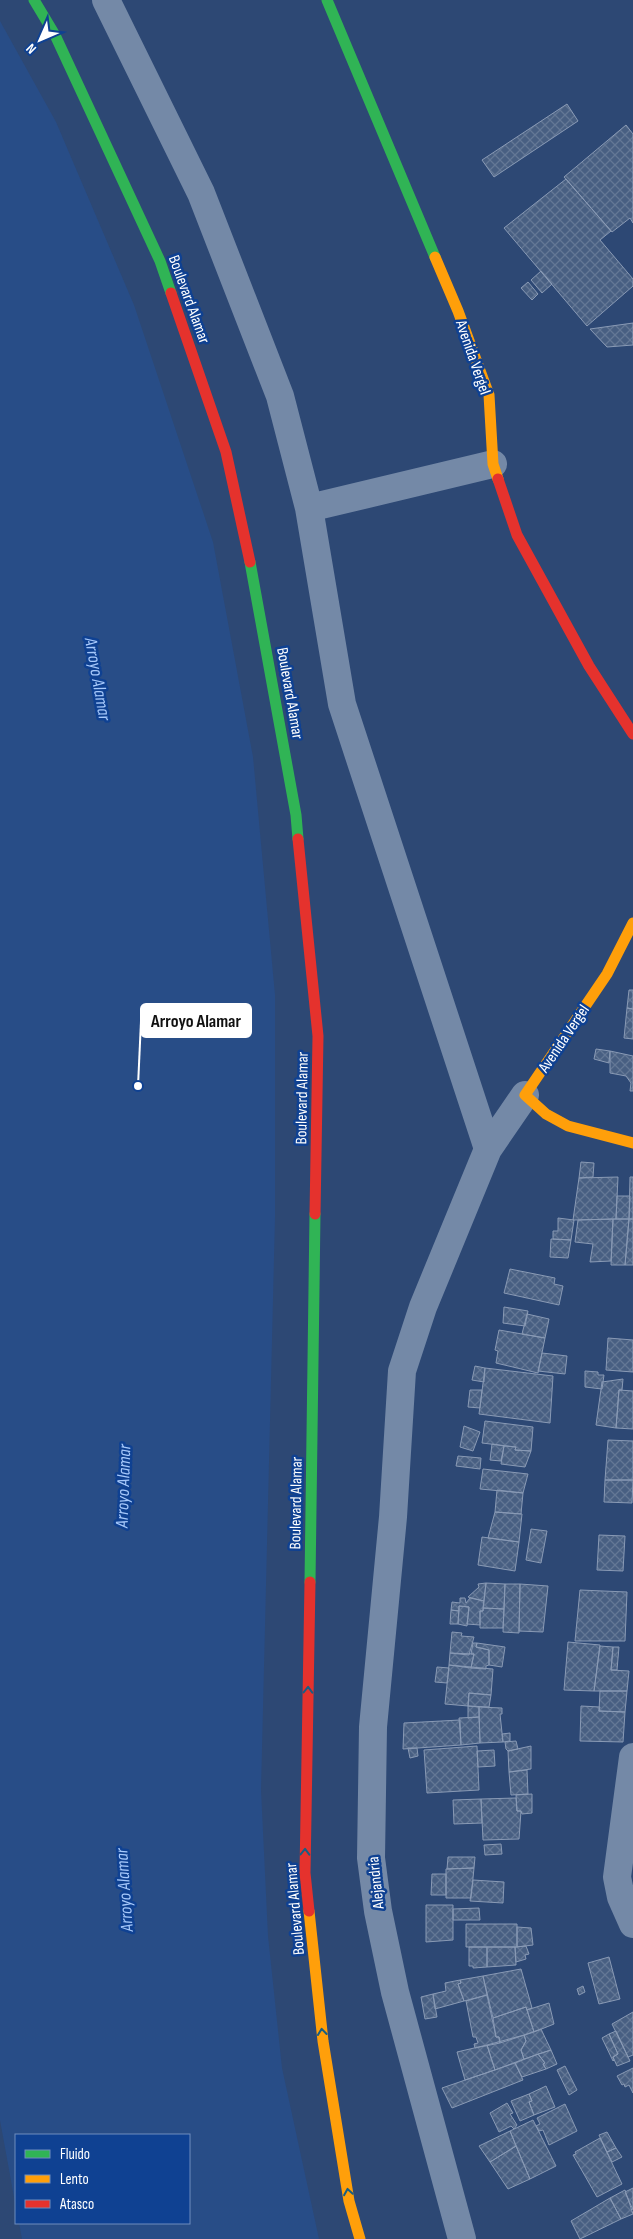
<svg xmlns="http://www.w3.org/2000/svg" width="633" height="2239" font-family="'Sofia Sans Condensed',sans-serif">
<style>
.water{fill:#284d87}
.building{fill:url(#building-cross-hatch);stroke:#899ab5}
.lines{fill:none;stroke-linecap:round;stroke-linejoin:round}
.street{stroke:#7489a7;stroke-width:28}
.fast{stroke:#30b455;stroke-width:11}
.slow{stroke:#ff9f0a;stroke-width:11}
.jam{stroke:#e5322d;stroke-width:11}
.oneway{stroke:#175e83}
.labels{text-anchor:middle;stroke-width:5;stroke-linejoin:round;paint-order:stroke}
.street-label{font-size:16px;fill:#fff;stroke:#0f4192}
.water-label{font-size:18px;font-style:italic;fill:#a6c8fb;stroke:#0f4192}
.leader{fill:none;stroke:#fff;stroke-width:2}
.callout-dot{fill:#fff;stroke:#0f4192;stroke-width:2}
.callout{fill:#fff;stroke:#fff;stroke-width:2}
.callout-label{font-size:18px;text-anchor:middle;font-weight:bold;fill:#111}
</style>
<defs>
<pattern id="building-cross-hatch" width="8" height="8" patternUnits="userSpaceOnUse" patternTransform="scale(1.25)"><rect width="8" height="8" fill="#485f82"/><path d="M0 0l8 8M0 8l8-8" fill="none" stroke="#637795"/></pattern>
</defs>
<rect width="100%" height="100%" fill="#2d4874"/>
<path class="water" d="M0,21L56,122L134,305L213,542L253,757L275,995V1217L261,1790L268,1936L282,2068L319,2239H22L19,2223H189V2135H16V2208L0,2120Z"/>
<path class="building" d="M567,104L578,121L494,177L482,160Z
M626,125L633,134V223L630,218L612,232L564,177Z
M566,179L611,231L600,240L633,279V286L587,326L504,228Z
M541,271L552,284L542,293L531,280Z
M528,282L538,294L532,300L521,288Z
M633,323V345L607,347L590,329Z
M629,990H633V1009L627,1008Z
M627,1008L633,1009V1039L624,1038Z
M596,1049L610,1051L609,1063L594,1059Z
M610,1051L633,1056V1091H630L631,1083L626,1076L610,1073Z
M581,1162L594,1163L593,1177L579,1178Z
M618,1177L616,1219L573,1220L579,1178Z
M630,1177H633V1219H629Z
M617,1196H630L629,1219H616Z
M558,1218L574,1220L571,1240L553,1239V1231H558Z
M613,1219H629L625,1265H611Z
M613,1219L611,1261L590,1262L593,1244L575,1242L578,1220Z
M629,1219H633V1265H625Z
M551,1239L571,1240L568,1258L550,1257Z
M510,1269L555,1278L554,1284L563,1286L559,1305L504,1293Z
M504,1307L528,1311L525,1326L503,1323Z
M527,1314L549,1319L545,1338L522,1334Z
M499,1330L545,1338L538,1373L496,1363L498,1351L495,1350Z
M608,1338L633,1340V1372L606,1370Z
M542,1353L567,1356L565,1374L538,1371Z
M475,1366L485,1368L484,1382L472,1380Z
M485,1368L553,1376L550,1423L479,1414Z
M585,1371L598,1372V1375H604L602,1389L585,1387Z
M623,1379L622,1390H619L616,1428L596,1425L602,1382Z
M470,1390H482L480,1408L468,1407Z
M619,1390L633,1391V1429L616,1428Z
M485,1421L533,1427L531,1451L515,1450L516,1447L482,1443Z
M464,1426L480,1432L473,1451L460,1447Z
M608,1440L633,1441V1480H605Z
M492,1444L504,1446L501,1461L490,1460Z
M504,1446L516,1447L515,1450L531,1451L525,1467L501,1464Z
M458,1456L481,1458L480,1469L456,1466Z
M483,1469L528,1474L523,1493L480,1489Z
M605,1480H633L632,1503L604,1502Z
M497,1490L523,1493L521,1514L495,1512Z
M495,1512L522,1514L519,1542L488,1538Z
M531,1529L547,1531L541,1563L526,1560Z
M599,1535L625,1536L623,1571L597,1570Z
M482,1537L519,1542L515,1571L478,1565Z
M486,1583L505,1584L504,1609L483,1608Z
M486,1583L484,1601L468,1597L479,1587L478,1584Z
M505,1584H520L519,1633L503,1632Z
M520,1584L548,1586L543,1632L519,1631Z
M580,1590L627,1592L625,1641H575Z
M460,1598H465L466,1603L470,1598L484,1601L483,1611H480V1625L467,1624L469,1607L459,1606V1611L451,1610L452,1602L460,1603Z
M459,1606L469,1607L467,1626L458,1624Z
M483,1608L504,1609L503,1628H480V1611H483Z
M451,1610L459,1611L458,1624H450Z
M452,1632L462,1633L461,1636L474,1637L469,1655L450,1653Z
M568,1642L600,1645L594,1691L564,1690Z
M473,1643H477L476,1647L489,1650V1665L486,1666V1669L471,1668L474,1654H471Z
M477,1643L505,1647L502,1667L489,1665V1650L476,1647Z
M600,1646L613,1647L611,1670L629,1671L627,1691H594Z
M613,1647H619L617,1670H611Z
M450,1653L474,1654L471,1668L449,1665Z
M449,1665L493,1669L491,1695L469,1693L468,1706L445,1704Z
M437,1667L449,1668L447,1683L435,1682Z
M600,1691H627L625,1712L599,1711Z
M469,1693L491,1695L489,1707L468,1706Z
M468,1706L479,1707V1717L468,1718Z
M581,1706L600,1707L599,1711L625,1712L623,1742L580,1741Z
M479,1707L502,1708V1714H500L503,1742L480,1743Z
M479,1717L480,1743L461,1745L459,1718Z
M460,1720L461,1745L403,1749L404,1723Z
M510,1733V1741L503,1742L502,1734Z
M516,1741L518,1749L508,1751L506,1749L505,1742Z
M477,1746L479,1790L427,1793L424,1750Z
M531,1746V1769L509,1772L508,1751Z
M408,1748H417L418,1756L410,1758Z
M494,1750L495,1766L478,1767L477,1751Z
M527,1770L528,1794L511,1795L509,1772Z
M532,1794V1813L522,1814L521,1811H517L516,1795Z
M516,1798L517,1811H521L519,1839L483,1840L481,1799Z
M481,1799L482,1823L454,1824L453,1800Z
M501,1844L502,1854L485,1855L484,1845Z
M448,1857H475L474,1868L447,1869Z
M474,1868L471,1898H446V1869Z
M432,1874H446V1895H431Z
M473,1880L504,1882L503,1903L470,1901Z
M426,1905H453V1940L426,1942Z
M479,1908L480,1920H453V1909Z
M466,1924H517V1947H466Z
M517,1927L531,1928L533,1945L517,1947Z
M526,1946L529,1954L525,1955L526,1959L516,1962L515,1947Z
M469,1947H487V1967L473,1968V1966H469Z
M487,1947H515L516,1965L487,1967Z
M609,1957L620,1999L599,2004L588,1963Z
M521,1969L532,2008L527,2010L526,2007L493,2018L483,1976Z
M483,1976L487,1995L464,2001L458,1984L461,1983L460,1980Z
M460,1980L461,1983L458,1984L464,2001L435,2009L433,1994L446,1991L445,1983Z
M583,1986L585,1992L579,1995L577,1989Z
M433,1994L437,2017L425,2019L421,1997Z
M487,1995L496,2037H499L500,2043L475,2048L474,2044L478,2043L476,2037H473L466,2001Z
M549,2003L554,2024L534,2032L527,2010Z
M526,2007L534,2032L500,2043L499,2037H496L493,2018Z
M633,2012V2055L628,2057L612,2024Z
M541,2029L551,2050L524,2059L521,2050L526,2041L524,2035Z
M616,2031L630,2061L617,2066L613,2057L618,2054L609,2034Z
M609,2034L618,2054L613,2057L614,2060L613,2061L602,2038Z
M524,2035L526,2041L521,2050L524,2059L495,2070L487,2045Z
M487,2045L495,2070L465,2080L457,2052Z
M551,2050L557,2064L546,2069L543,2064L545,2063L538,2054Z
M538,2054L545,2063L543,2064L546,2069L522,2077L515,2063Z
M515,2063L523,2080L452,2108L442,2088Z
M565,2066L577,2090L569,2095L557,2070Z
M633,2068V2093L629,2085L625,2087L624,2084L622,2085L617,2076Z
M546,2086L555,2107L534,2115L529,2102L532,2101L529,2094Z
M529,2094L532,2101L529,2102L534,2115L520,2121L511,2101Z
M507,2103L513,2113L510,2114L517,2125L514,2129L511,2126L499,2132L490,2113Z
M565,2104L577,2131L549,2145L543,2130L539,2131L536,2126L540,2124L537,2118Z
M533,2120L556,2166L530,2179L510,2131Z
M510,2131L516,2146L490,2162L479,2146Z
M607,2132L616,2148L607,2152L599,2135Z
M600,2138L622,2184L597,2197L573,2155L576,2154L575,2152Z
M516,2146L530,2179L508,2189L490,2162Z
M616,2148L622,2157L612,2162L607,2152Z
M633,2188V2210L625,2192Z
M625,2190L633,2214L621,2219L610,2198Z
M610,2198L621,2219L580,2239L571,2221Z"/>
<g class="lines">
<path class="street" d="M106,0L201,193L280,396L309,508L342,704L488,1149
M309,508L493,464
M633,1757L617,1877L621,1897L633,1924
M462,2239L395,1992L378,1911L371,1858L373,1727L393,1517L402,1371L423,1307L488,1149L525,1095"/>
<path class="fast" d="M34,0L55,35L160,261L171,293
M327,0L435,257
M250,562L296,815L298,839
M310,1582L315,1214"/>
<path class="slow" d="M435,257L458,311L489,395L493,464L498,479
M633,923L607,974L525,1095L546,1114L568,1126L633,1143
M309,1911L323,2041L349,2201L360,2239"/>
<path class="jam" d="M171,293L226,452L250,562
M498,479L517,535L589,666L633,734
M298,839L318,1036L315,1214
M309,1911L305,1873L310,1582"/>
</g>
<defs><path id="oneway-chevron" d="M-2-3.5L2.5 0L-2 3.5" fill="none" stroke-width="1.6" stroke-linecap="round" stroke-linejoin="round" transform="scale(1.25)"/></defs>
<g class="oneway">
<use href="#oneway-chevron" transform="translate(308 1690) rotate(-89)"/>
<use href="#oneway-chevron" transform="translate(305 1852) rotate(-89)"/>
<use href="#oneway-chevron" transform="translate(322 2032) rotate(-96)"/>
<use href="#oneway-chevron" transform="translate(348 2192) rotate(-99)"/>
</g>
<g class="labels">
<g class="street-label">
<text transform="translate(190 299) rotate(70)" y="6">Boulevard Alamar</text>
<text transform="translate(474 357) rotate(71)" y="6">Avenida Vergel</text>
<text transform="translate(291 693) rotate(80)" y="6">Boulevard Alamar</text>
<text transform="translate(563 1038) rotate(-56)" y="6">Avenida Vergel</text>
<text transform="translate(301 1098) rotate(-89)" y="6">Boulevard Alamar</text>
<text transform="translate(295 1503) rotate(-89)" y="6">Boulevard Alamar</text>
<text transform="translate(375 1883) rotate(-96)" y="6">Alejandría</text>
<text transform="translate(294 1909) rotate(-95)" y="6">Boulevard Alamar</text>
</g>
<g class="water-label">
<text transform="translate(98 679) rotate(80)" y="6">Arroyo Alamar</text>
<text transform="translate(123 1486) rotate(-88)" y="6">Arroyo Alamar</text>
<text transform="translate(124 1890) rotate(-94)" y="6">Arroyo Alamar</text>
</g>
</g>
<path class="leader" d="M138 1086L141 1021"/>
<circle class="callout-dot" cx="138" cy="1086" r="5"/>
<rect class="callout" x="141" y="1004" width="110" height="33" rx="5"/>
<g class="callout-label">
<text x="196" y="1027">Arroyo Alamar</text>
</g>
<rect x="15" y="2134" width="175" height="90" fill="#0f4192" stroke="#6f8dbe"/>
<rect x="25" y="2150" width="25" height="8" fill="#30b455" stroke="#6f8dbe"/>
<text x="60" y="2159" font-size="15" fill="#ffffff">Fluido</text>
<rect x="25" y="2175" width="25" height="8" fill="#ff9f0a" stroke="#6f8dbe"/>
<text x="60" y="2184" font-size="15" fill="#ffffff">Lento</text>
<rect x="25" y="2200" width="25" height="8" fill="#e5322d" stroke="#6f8dbe"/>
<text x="60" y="2209" font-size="15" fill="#ffffff">Atasco</text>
<g transform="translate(40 40) rotate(225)" stroke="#0f4192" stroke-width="4" paint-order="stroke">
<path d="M0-4L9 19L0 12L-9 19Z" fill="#ffffff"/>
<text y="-8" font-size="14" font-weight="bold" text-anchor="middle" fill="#ffffff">N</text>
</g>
</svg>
